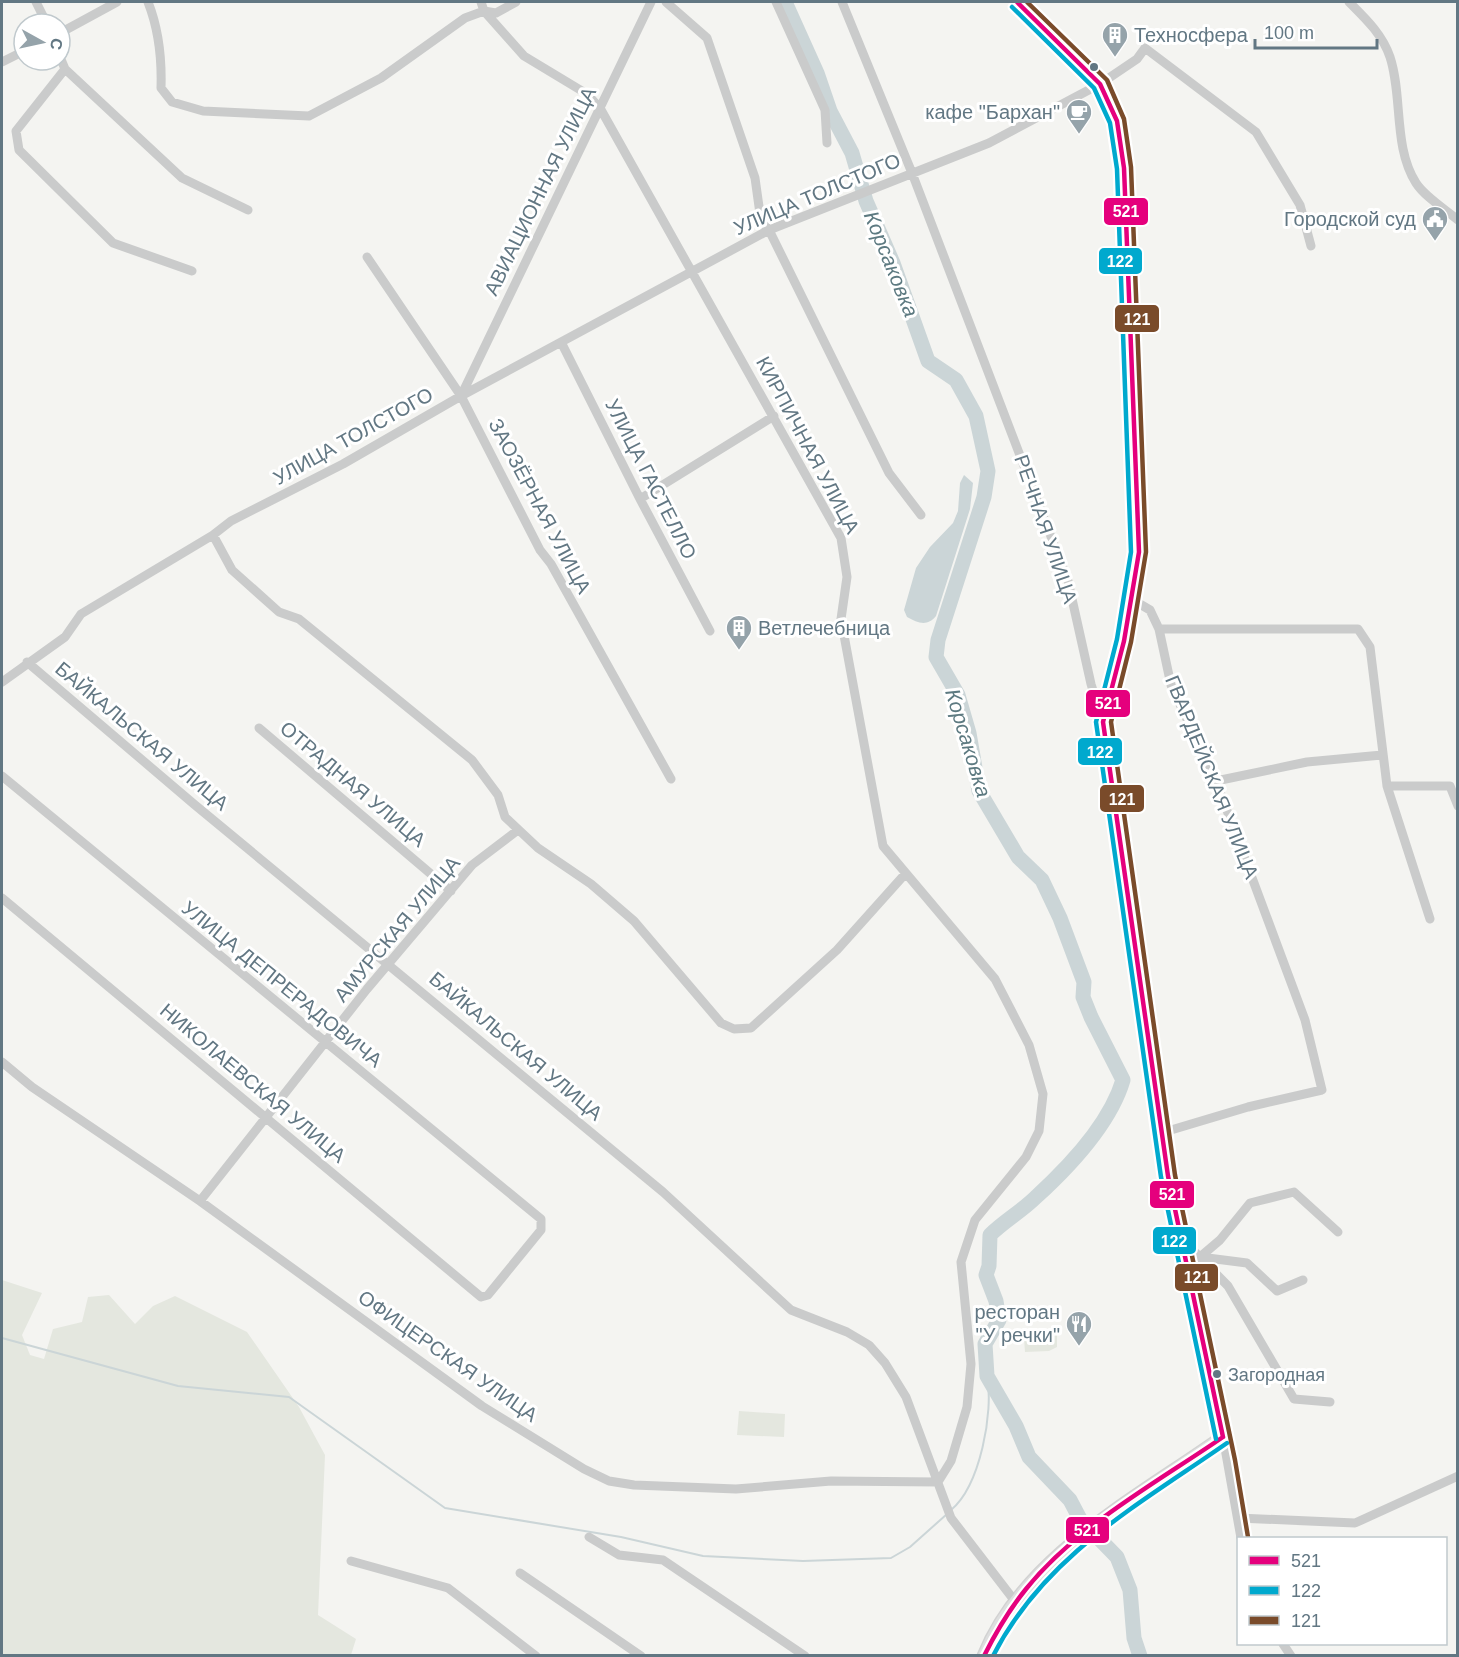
<svg xmlns="http://www.w3.org/2000/svg" width="1459" height="1657" font-family="Arial,sans-serif">
<style>
.green{fill:#e4e7df}
.water{fill:#cbd5d7}
.lines{fill:none;stroke-linecap:round;stroke-linejoin:round}
.stream{stroke:#cbd5d7;stroke-width:2}
.river{stroke:#cbd5d7;stroke-width:15}
.major-casing{stroke:#d2d2d2;stroke-width:15}
.minor{stroke:#cacbcb;stroke-width:9}
.major{stroke:#dedfdf;stroke-width:12}
.bus-1-casing{stroke:#fff;stroke-width:9}
.bus-2-casing{stroke:#fff;stroke-width:9}
.bus-3-casing{stroke:#fff;stroke-width:9}
.bus-1{stroke:#e5007d;stroke-width:4.5}
.bus-2{stroke:#00a9ce;stroke-width:4.5}
.bus-3{stroke:#7a4b2a;stroke-width:4.5}
.bus-dot{fill:#627783;stroke:#fff;stroke-width:2}
.labels{text-anchor:middle;stroke-width:6;stroke-linejoin:round;paint-order:stroke}
.bus-label{font-size:18px;fill:#627783;stroke:#fff;text-anchor:start}
.poi-label{font-size:20px;fill:#627783;stroke:#fff;text-anchor:end}
.street-label{font-size:20px;fill:#627783;stroke:#fff}
.water-label{font-size:21px;font-style:italic;fill:#5d7a81;stroke:#fff}
.line-badge{stroke:#fff;stroke-width:2}
.badge-label{font-size:16px;text-anchor:middle;font-weight:bold;fill:#fff}
</style>
<rect width="100%" height="100%" fill="#f4f4f1"/>
<path class="green" d="M2,1280L42,1293L22,1335L30,1355L44,1359L53,1329L82,1322L88,1297L109,1295L135,1324L153,1306L175,1296L247,1332L299,1407L325,1455L318,1615L356,1639L351,1655H2Z
M1057,1335V1347L1049,1351L1025,1352L1024,1338Z
M739,1411L785,1414L784,1437L737,1435Z"/>
<path class="water" d="M964,475L973,483L970,509L936,616C927,627 918,623 907,617L904,610L916,568L930,547L953,523L958,511L960,483Z"/>
<g class="lines">
<path class="stream" d="M2,1338L178,1386L289,1397L445,1508L621,1537L703,1556L803,1561L891,1558L910,1547L947,1514
M951,1510C980,1486 994,1412 987,1376"/>
<path class="river" d="M785,2L817,73L830,111L852,153L866,201L893,263L928,361L956,380L976,416L988,471L984,497L938,640L936,657L958,695L969,733L979,791L1018,857L1042,880L1060,918L1084,982L1083,997L1091,1017L1123,1080C1110,1124 1070,1166 1036,1197C1022,1211 1004,1221 990,1235L989,1266L986,1275L996,1301L999,1320L985,1344L987,1376L1016,1426L1029,1457L1070,1500L1080,1519L1117,1557L1130,1590L1134,1638L1140,1656"/>
<g class="major-casing">
<path id="major" d="M984,1656C1024,1556 1139,1497 1223,1437L1168,1176L1103,722L1124,641L1139,552L1124,168L1117,121L1100,84L1017,2"/>
</g>
<path class="minor" d="M36,2L47,24
M148,2C159,30 162,57 161,88L172,102L203,111L309,116L381,78L465,18L484,11L496,13L516,2
M481,2L484,11L524,56L587,94L600,108L841,538L847,577L841,619L883,846L995,979L1029,1045L1043,1094L1039,1131L1026,1157L975,1220L961,1262L971,1364L967,1407L951,1461L938,1482
M666,2L707,38L755,178L761,221L769,230L889,473L921,515
M776,2L825,110L827,143
M842,2L912,173L1068,581L1091,684L1103,722
M1349,2C1366,19 1382,34 1390,57C1403,97 1393,147 1416,183C1425,197 1445,209 1458,220
M60,33L117,2
M60,57L65,69L182,178L248,210
M2,62L24,51
M65,69L16,131L19,150L113,243L192,271
M367,257L461,396L540,550L551,564L671,779
M561,342L640,499L710,631
M461,396L651,2
M640,499L774,416
M1133,600L1150,610L1159,629L1171,685L1216,781L1305,1020L1322,1090L1248,1107L1161,1133
M1159,629H1358L1370,647L1387,786H1450L1458,806
M27,662L195,805L663,1192L791,1310L847,1332L869,1345L885,1363L906,1397L951,1518L1014,1600
M2,682L65,637L81,614L213,535
M259,728L451,891
M2,776L541,1219V1230L488,1295L481,1297L2,898
M1216,781L1307,762L1382,755
M1387,786L1430,919
M906,873L837,950L751,1028L734,1029L721,1023L634,921L591,884L538,848L505,817L498,795L472,760L299,619L279,612L232,570L213,535L231,521L343,464L461,396L769,230L989,143L1100,84L1137,59L1145,48L1256,132L1300,205L1311,246
M2,1062L32,1087L200,1201L482,1406L584,1469L609,1481L634,1485L736,1489L831,1481L938,1482
M200,1201L367,989L472,865L518,830
M1181,1238L1228,1286L1294,1399L1330,1402
M1200,1257L1220,1240L1250,1203L1294,1192L1338,1232
M1200,1257L1247,1263L1277,1291L1303,1280
M1223,1437L1241,1538
M1238,1518L1355,1523L1458,1476
M589,1537L619,1555L663,1560L805,1656
M351,1561L448,1588L536,1656
M520,1573L641,1656
M1283,1644L1291,1656"/>
<use href="#major" class="major"/>
<g class="bus-1-casing">
<path id="bus-1" d="M1017,2L1100,84L1117,121L1124,168L1139,552L1124,641L1103,722L1168,1176L1223,1437
M984,1656C996,1632 1009,1610 1026,1589C1078,1525 1156,1483 1223,1437"/>
</g>
<g class="bus-2-casing">
<path id="bus-2" d="M1012,7L1094,88L1110,123L1117,169L1131,552L1117,639L1096,722L1161,1177L1216,1439
M993,1656C1044,1556 1138,1505 1227,1443"/>
</g>
<g class="bus-3-casing">
<path id="bus-3" d="M1027,2L1107,80L1124,119L1131,167L1146,552L1131,642L1111,722L1175,1175L1235,1460L1248,1537"/>
</g>
<use href="#bus-1" class="bus-1"/>
<use href="#bus-2" class="bus-2"/>
<use href="#bus-3" class="bus-3"/>
</g>
<defs>
<g id="building-pin" transform="scale(1.35)"><path d="M0 17L-7.5 6A9.5 9.5 0 1 1 7.5 6Z" fill="#95a3aa" stroke="#fff"/><path d="M-4-6H4V6H1V3H-1V6H-4ZM-2.5-4.3h1.7v1.8h-1.7ZM.8-4.3h1.7v1.8H.8ZM-2.5-1h1.7V.8h-1.7ZM.8-1h1.7V.8H.8Z" fill="#fff"/></g>
<g id="cafe-pin" transform="scale(1.35)"><path d="M0 17L-7.5 6A9.5 9.5 0 1 1 7.5 6Z" fill="#95a3aa" stroke="#fff"/><path d="M-5.5-4.5H6V0H3Q3 3.5 0 3.5H-2.5Q-5.5 3.5-5.5 0ZM3-3.2v2h1.7v-2ZM-6 4.5H4V6H-6Z" fill="#fff"/></g>
<g id="civic-pin" transform="scale(1.35)"><path d="M0 17L-7.5 6A9.5 9.5 0 1 1 7.5 6Z" fill="#95a3aa" stroke="#fff"/><path d="M-.6-6.5H3V-4.5H.6V-3L4-1V1h2V6H-6V1h2V-1L-.6-3ZM-1.2 2.5V6h2.4V2.5Z" fill="#fff"/></g>
<g id="restaurant-pin" transform="scale(1.35)"><path d="M0 17L-7.5 6A9.5 9.5 0 1 1 7.5 6Z" fill="#95a3aa" stroke="#fff"/><path d="M-5-6h1v4h1v-4h1v4h1v-4h1v5L-1.5 .5V6h-2V.5L-5-1ZM5-6V6H3V1.5H1.5Q1.5-4 5-6Z" fill="#fff"/></g>
</defs>
<g fill-rule="evenodd">
<use href="#building-pin" x="1115" y="35"/>
<use href="#cafe-pin" x="1079" y="112"/>
<use href="#civic-pin" x="1435" y="219"/>
<use href="#building-pin" x="739" y="628"/>
<use href="#restaurant-pin" x="1079" y="1324"/>
</g>
<g class="bus-dot">
<circle cx="1094" cy="67" r="5"/>
<circle cx="1217" cy="1374" r="5"/>
</g>
<g class="labels">
<g class="bus-label">
<text x="1228" y="1381">Загородная</text>
</g>
<g class="poi-label">
<text x="1134" y="42" text-anchor="start">Техносфера</text>
<text x="1060" y="119">кафе "Бархан"</text>
<text x="1416" y="226">Городской суд</text>
<text x="758" y="635" text-anchor="start">Ветлечебница</text>
<text x="1060" y="1319">ресторан<tspan x="1060" dy="23">"У речки"</tspan></text>
</g>
<g class="street-label">
<text transform="translate(540 191) rotate(-64)" y="7">АВИАЦИОННАЯ УЛИЦА</text>
<text transform="translate(817 194) rotate(-23)" y="7">УЛИЦА ТОЛСТОГО</text>
<text transform="translate(353 436) rotate(-29)" y="7">УЛИЦА ТОЛСТОГО</text>
<text transform="translate(808 445) rotate(62)" y="7">КИРПИЧНАЯ УЛИЦА</text>
<text transform="translate(651 479) rotate(63)" y="7">УЛИЦА ГАСТЕЛЛО</text>
<text transform="translate(540 506) rotate(62)" y="7">ЗАОЗЁРНАЯ УЛИЦА</text>
<text transform="translate(1046 529) rotate(71)" y="7">РЕЧНАЯ УЛИЦА</text>
<text transform="translate(142 736) rotate(40)" y="7">БАЙКАЛЬСКАЯ УЛИЦА</text>
<text transform="translate(1212 777) rotate(68)" y="7">ГВАРДЕЙСКАЯ УЛИЦА</text>
<text transform="translate(353 784) rotate(40)" y="7">ОТРАДНАЯ УЛИЦА</text>
<text transform="translate(397 929) rotate(-50)" y="7">АМУРСКАЯ УЛИЦА</text>
<text transform="translate(282 984) rotate(39)" y="7">УЛИЦА ДЕПРЕРАДОВИЧА</text>
<text transform="translate(516 1046) rotate(40)" y="7">БАЙКАЛЬСКАЯ УЛИЦА</text>
<text transform="translate(253 1083) rotate(40)" y="7">НИКОЛАЕВСКАЯ УЛИЦА</text>
<text transform="translate(448 1356) rotate(35)" y="7">ОФИЦЕРСКАЯ УЛИЦА</text>
</g>
<g class="water-label">
<text transform="translate(891 264) rotate(68)" y="7">Корсаковка</text>
<text transform="translate(968 743) rotate(73)" y="7">Корсаковка</text>
</g>
</g>
<g class="line-badge">
<rect x="1103" y="197" width="46" height="29" rx="6" fill="#e5007d"/>
<rect x="1098" y="247" width="45" height="28" rx="6" fill="#00a9ce"/>
<rect x="1114" y="304" width="46" height="29" rx="6" fill="#7a4b2a"/>
<rect x="1085" y="689" width="46" height="29" rx="6" fill="#e5007d"/>
<rect x="1077" y="737" width="46" height="29" rx="6" fill="#00a9ce"/>
<rect x="1099" y="784" width="46" height="29" rx="6" fill="#7a4b2a"/>
<rect x="1149" y="1180" width="46" height="29" rx="6" fill="#e5007d"/>
<rect x="1152" y="1226" width="45" height="29" rx="6" fill="#00a9ce"/>
<rect x="1174" y="1263" width="45" height="29" rx="6" fill="#7a4b2a"/>
<rect x="1065" y="1516" width="45" height="28" rx="6" fill="#e5007d"/>
</g>
<g class="badge-label">
<text x="1126" y="217">521</text>
<text x="1120" y="267">122</text>
<text x="1137" y="325">121</text>
<text x="1108" y="709">521</text>
<text x="1100" y="758">122</text>
<text x="1122" y="805">121</text>
<text x="1172" y="1200">521</text>
<text x="1174" y="1247">122</text>
<text x="1197" y="1283">121</text>
<text x="1087" y="1536">521</text>
</g>
<rect width="1459" height="1657" fill="none" stroke="#627783" stroke-width="6"/>
<rect x="1237" y="1537" width="210" height="108" fill="#ffffff" stroke="#c0c9cd" stroke-width="1.5"/>
<rect x="1249" y="1556" width="30" height="9" fill="#e5007d" stroke="#c0c9cd" stroke-width="1.5"/>
<text x="1291" y="1567" font-size="18" fill="#627783">521</text>
<rect x="1249" y="1586" width="30" height="9" fill="#00a9ce" stroke="#c0c9cd" stroke-width="1.5"/>
<text x="1291" y="1597" font-size="18" fill="#627783">122</text>
<rect x="1249" y="1616" width="30" height="9" fill="#7a4b2a" stroke="#c0c9cd" stroke-width="1.5"/>
<text x="1291" y="1627" font-size="18" fill="#627783">121</text>
<g transform="translate(42 42) rotate(98)"><circle r="28" fill="#ffffff" stroke="#c0c9cd" stroke-width="1.5"/>
<path d="M0-4.5L10 22L0 15L-10 22Z" fill="#95a3aa"/>
<text y="-9" font-size="16" font-weight="bold" text-anchor="middle" fill="#627783">С</text>
</g>
<path d="M1255 39v9h122v-9" fill="none" stroke="#627783" stroke-width="3"/>
<text x="1264" y="39" font-size="18" fill="#627783" stroke="#ffffff" stroke-width="4.5" paint-order="stroke">100 m</text>
</svg>
